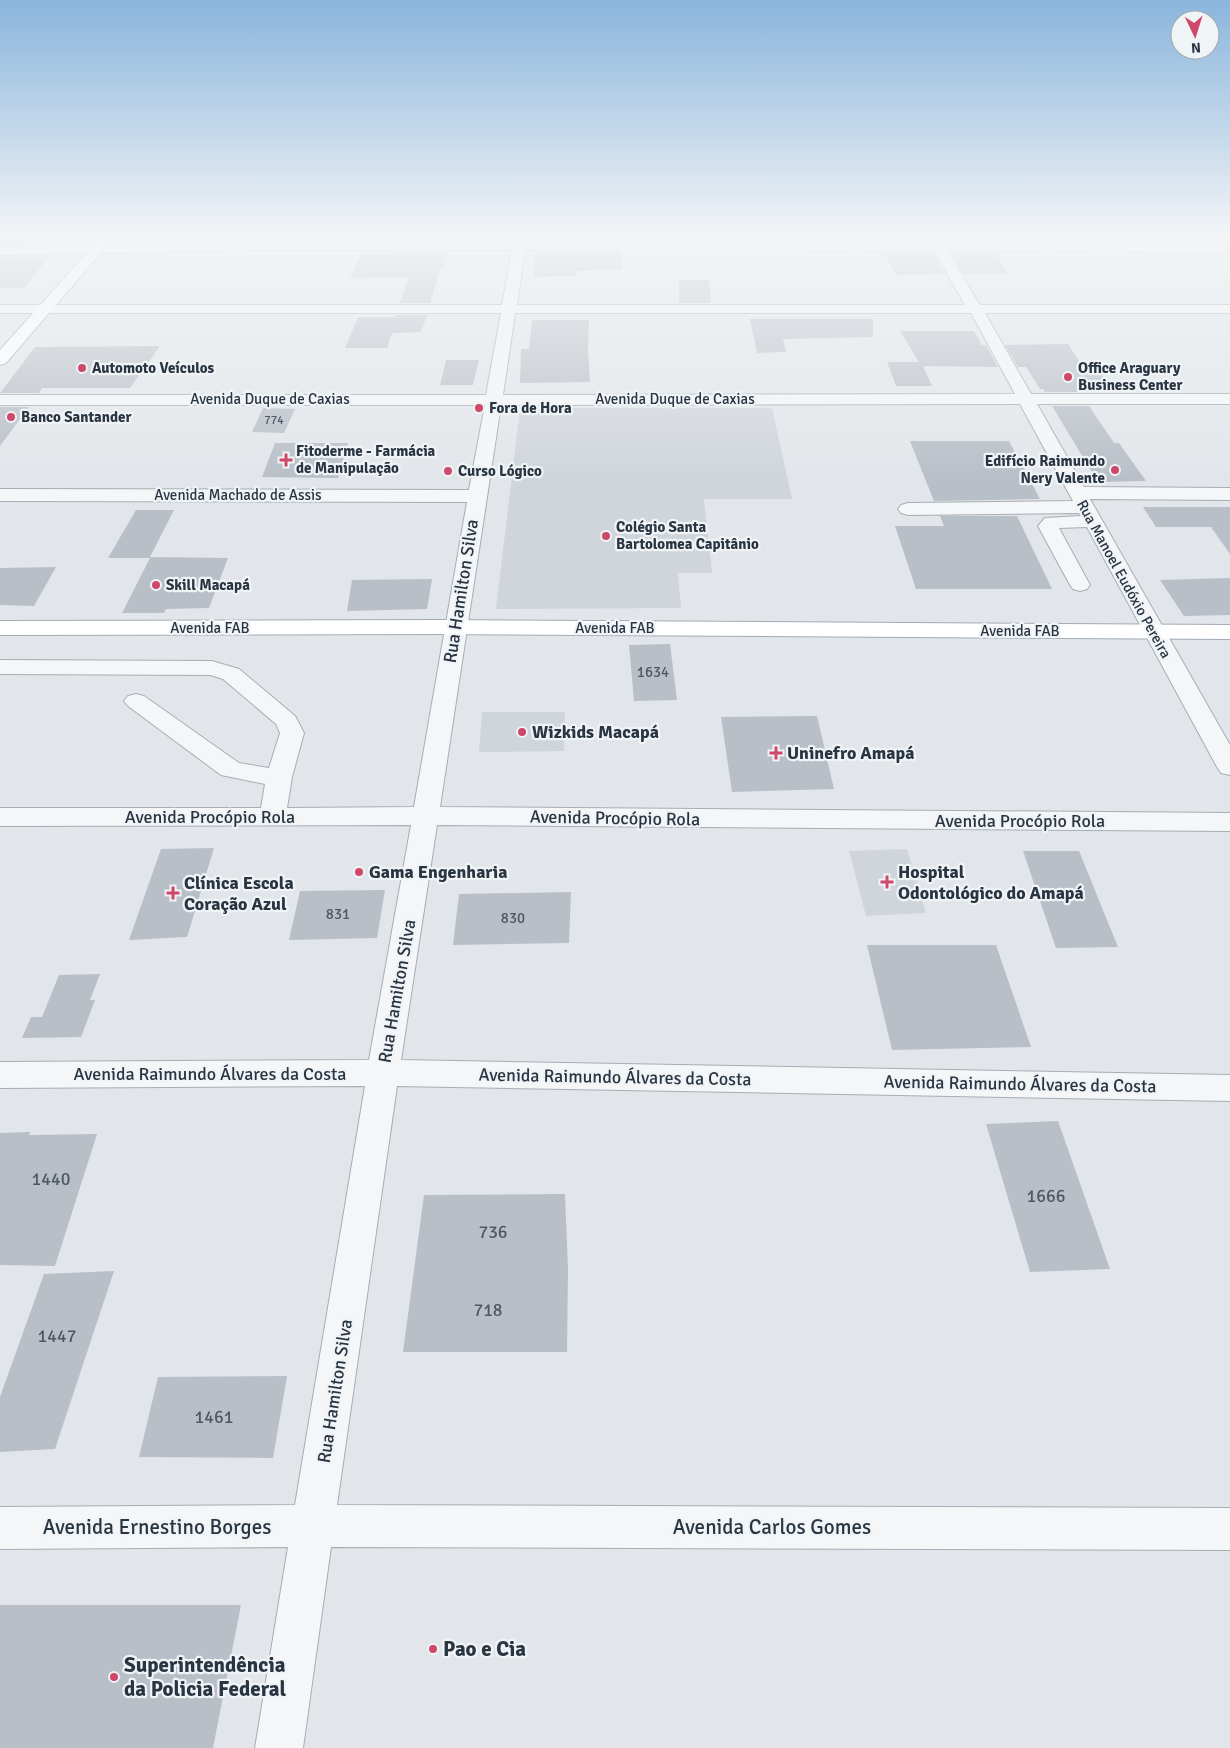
<svg xmlns="http://www.w3.org/2000/svg" width="1230" height="1748" font-family="Signika,sans-serif">
<style>
.built{fill:#d0d5dc}
.building{fill:#b9bfc7}
.lines{fill:none;stroke-linecap:round;stroke-linejoin:round}
.minor-casing{stroke:#a7adb4;stroke-width:2}
.major-casing{stroke:#a1abb6;stroke-width:2}
.minor{fill:#f4f6f8;fill-rule:evenodd}
.major{fill:#fff;fill-rule:evenodd}
.poi-dot{fill:#cd4869;stroke:#f1f4f7;stroke-width:2}
.labels{text-anchor:middle;stroke-width:4.5;stroke-linejoin:round;paint-order:stroke}
.far-number-label{font-size:12px;fill:#4e5863}
.far-poi-label{font-size:15px;font-weight:bold;fill:#2a3542;stroke:#f1f4f7;text-anchor:start}
.far-street-label{font-size:15px;fill:#2a3542;stroke:#f1f4f7}
.number-label{font-size:15px;fill:#4e5863}
.street-label{font-size:18px;fill:#2a3542;stroke:#f1f4f7}
.poi-label{font-size:18px;font-weight:bold;fill:#2a3542;stroke:#f1f4f7;text-anchor:start}
.near-number-label{font-size:18px;fill:#4e5863}
.near-street-label{font-size:21px;fill:#2a3542;stroke:#f1f4f7}
.near-poi-label{font-size:21px;font-weight:bold;fill:#2a3542;stroke:#f1f4f7;text-anchor:start}
</style>
<rect width="100%" height="100%" fill="#e2e6ea"/>
<path class="built" d="M520,408H772L792,499H704L712,573H678L681,608L496,609Z
M482,712H565L564,751L479,752Z
M907,849L926,913L866,916L849,851Z"/>
<path class="building" d="M0,234H67L59,244L0,245Z
M398,234H449L448,241H396Z
M538,234H621V241H538Z
M953,234H983L987,241H958Z
M394,252H446L443,269H440L430,303H400L409,277L350,278L361,255L393,254Z
M537,252H621V270L575,271L576,276L534,277V254Z
M933,253L945,274L896,275L884,254Z
M950,253H995L1008,274H963Z
M50,256L24,288H0V257Z
M679,280H709L711,303H679Z
M396,315H427L421,332L392,333L387,348H345L358,317H396Z
M750,319H873V337L783,339L786,352L757,353Z
M532,320H589L588,348L590,382L520,383L521,349H529Z
M900,331H974L982,345H986L998,367L923,366L932,386H896L887,362H919Z
M1068,344L1081,364H1094L1112,389H1077L1079,392H1045L1043,389H1040L1026,367H1018L1005,345Z
M160,346L130,388H42L39,393H0L35,347Z
M446,360H479L473,385H440Z
M1052,406H1089L1114,443H1119L1146,481L1098,482Z
M0,407H29L0,446Z
M263,408L295,409L284,433L252,432Z
M910,441H1009L1040,499L934,501Z
M275,443H348L338,478L262,477Z
M1143,507H1230V554L1211,527H1156Z
M136,510H174L150,557L228,558L209,608L166,609L164,613H122L150,558H108Z
M940,516H1017L1052,589H916L895,526H944Z
M56,567L34,606L0,605V568Z
M1230,578V615L1184,616L1160,580Z
M432,579L427,609L347,611L352,580Z
M670,644L677,700L634,701L629,645Z
M817,716L834,789L732,792L721,717Z
M214,848L187,937L129,940L161,849Z
M1023,851H1079L1118,947L1056,948Z
M385,890L377,938L289,940L300,891Z
M571,892L569,943L453,945L459,894Z
M867,945H996L1031,1047L892,1050Z
M100,974L90,1000H95L81,1037L22,1038L31,1017H42L59,975Z
M1058,1121L1110,1269L1030,1272L986,1124Z
M30,1132L29,1135L97,1134L55,1266L0,1265V1133Z
M565,1194L568,1269L567,1352H403L424,1195Z
M114,1271L55,1449L0,1452V1397L44,1274Z
M287,1376L273,1458L139,1457L158,1377Z
M0,1605H241L213,1748H0Z"/>
<g class="lines">
<g class="minor-casing">
<path id="minor" d="M515,234H527L526,243H929L926,234H936L942,243L1230,244V252L947,251L980,305H1230V313H985L1031,394H1230V404H1037L1084,487L1230,488V500L1090,499L1230,745V775L1221,773L1217,767L1087,527L1059,528L1090,585L1087,589L1080,591L1073,589L1070,585L1038,526L1045,518L1081,516L1079,513L908,515L901,513L898,509L901,505L908,503L1073,501L1020,404L501,405L440,807L1230,813V831L437,825L401,1060L1230,1075V1101L397,1086L337,1505L1230,1508V1550L331,1547L303,1748H255L288,1547L0,1549V1507L295,1505L365,1086L0,1088V1062L369,1060L411,825L0,826V808H261L265,784L221,775L128,706L124,701L128,696L136,694L144,696L239,763L269,768L280,733L276,724L223,679L210,675L0,674V660L212,661L239,669L295,716L304,733L292,777L287,808L414,807L467,502L0,501V489L469,490L485,405H0V395H486L501,313H0V305H502L512,250H261L0,255V247L261,242L513,243ZM525,250L934,251L965,305H517ZM515,313H971L1015,394L503,395Z"/>
</g>
<g class="major-casing">
<path id="major" d="M104,234H117L6,363L0,365V350Z
M441,620L1230,625V639L441,634L0,635V621Z"/>
</g>
<use href="#minor" class="minor"/>
<use href="#major" class="major"/>
</g>
<linearGradient id="sky" x2="0" y2="1"><stop stop-color="#8ab5dc"/><stop offset="0.49" stop-color="#f2f4f6"/><stop offset="1" stop-color="#f2f4f6" stop-opacity="0"/></linearGradient>
<rect width="1230" height="479" fill="url(#sky)"/>
<g class="poi-dot">
<circle cx="82" cy="368" r="5"/>
<circle cx="1068" cy="377" r="5"/>
<circle cx="479" cy="408" r="5"/>
<circle cx="11" cy="417" r="5"/>
<path d="M283.5 452.5h5v5h5v5h-5v5h-5v-5h-5v-5h5z"/>
<circle cx="1115" cy="470" r="5"/>
<circle cx="448" cy="471" r="5"/>
<circle cx="606" cy="536" r="5"/>
<circle cx="156" cy="585" r="5"/>
<circle cx="522" cy="732" r="5"/>
<path d="M773.5 745.5h5v5h5v5h-5v5h-5v-5h-5v-5h5z"/>
<circle cx="359" cy="872" r="5"/>
<path d="M884.5 874.5h5v5h5v5h-5v5h-5v-5h-5v-5h5z"/>
<path d="M170.5 885.5h5v5h5v5h-5v5h-5v-5h-5v-5h5z"/>
<circle cx="433" cy="1649" r="5"/>
<circle cx="114" cy="1677" r="5"/>
</g>
<g class="labels">
<g class="far-number-label">
<text x="274" y="424">774</text>
</g>
<g class="far-poi-label">
<text x="92" y="373">Automoto Veículos</text>
<text x="1078" y="373">Office Araguary<tspan x="1078" dy="17">Business Center</tspan></text>
<text x="489" y="413">Fora de Hora</text>
<text x="21" y="422">Banco Santander</text>
<text x="296" y="456">Fitoderme - Farmácia<tspan x="296" dy="17">de Manipulação</tspan></text>
<text x="1105" y="466" text-anchor="end">Edifício Raimundo<tspan x="1105" dy="17">Nery Valente</tspan></text>
<text x="458" y="476">Curso Lógico</text>
<text x="616" y="532">Colégio Santa<tspan x="616" dy="17">Bartolomea Capitânio</tspan></text>
<text x="166" y="590">Skill Macapá</text>
</g>
<g class="far-street-label">
<text x="270" y="404">Avenida Duque de Caxias</text>
<text x="675" y="404">Avenida Duque de Caxias</text>
<text x="238" y="500">Avenida Machado de Assis</text>
<text transform="translate(1124 579) rotate(61)" y="5">Rua Manoel Eudóxio Pereira</text>
<text x="210" y="633">Avenida FAB</text>
<text x="615" y="633">Avenida FAB</text>
<text x="1020" y="636">Avenida FAB</text>
</g>
<g class="number-label">
<text x="653" y="677">1634</text>
<text x="338" y="919">831</text>
<text x="513" y="923">830</text>
</g>
<g class="street-label">
<text transform="translate(461 591) rotate(-81)" y="6">Rua Hamilton Silva</text>
<text x="210" y="823">Avenida Procópio Rola</text>
<text transform="translate(615 818) rotate(1)" y="6">Avenida Procópio Rola</text>
<text x="1020" y="827">Avenida Procópio Rola</text>
<text transform="translate(397 991) rotate(-80)" y="6">Rua Hamilton Silva</text>
<text x="210" y="1080">Avenida Raimundo Álvares da Costa</text>
<text transform="translate(615 1077) rotate(1)" y="6">Avenida Raimundo Álvares da Costa</text>
<text transform="translate(1020 1084) rotate(1)" y="6">Avenida Raimundo Álvares da Costa</text>
<text transform="translate(335 1391) rotate(-81)" y="6">Rua Hamilton Silva</text>
</g>
<g class="poi-label">
<text x="532" y="738">Wizkids Macapá</text>
<text x="787" y="759">Uninefro Amapá</text>
<text x="369" y="878">Gama Engenharia</text>
<text x="898" y="878">Hospital<tspan x="898" dy="21">Odontológico do Amapá</tspan></text>
<text x="184" y="889">Clínica Escola<tspan x="184" dy="21">Coração Azul</tspan></text>
</g>
<g class="near-number-label">
<text x="51" y="1185">1440</text>
<text x="1046" y="1202">1666</text>
<text x="493" y="1238">736</text>
<text x="488" y="1316">718</text>
<text x="57" y="1342">1447</text>
<text x="214" y="1423">1461</text>
</g>
<g class="near-street-label">
<text x="157" y="1534">Avenida Ernestino Borges</text>
<text x="772" y="1534">Avenida Carlos Gomes</text>
</g>
<g class="near-poi-label">
<text x="443" y="1656">Pao e Cia</text>
<text x="124" y="1672">Superintendência<tspan x="124" dy="24">da Policia Federal</tspan></text>
</g>
</g>
<g transform="translate(1195 35) rotate(176)"><circle r="24" fill="#f1f4f7" stroke="#a1a8af"/>
<path d="M0-4L9 19L0 12L-9 19Z" fill="#cd4869"/>
<text y="-8" font-size="14" font-weight="bold" text-anchor="middle" fill="#2a3542">N</text>
</g>
</svg>
